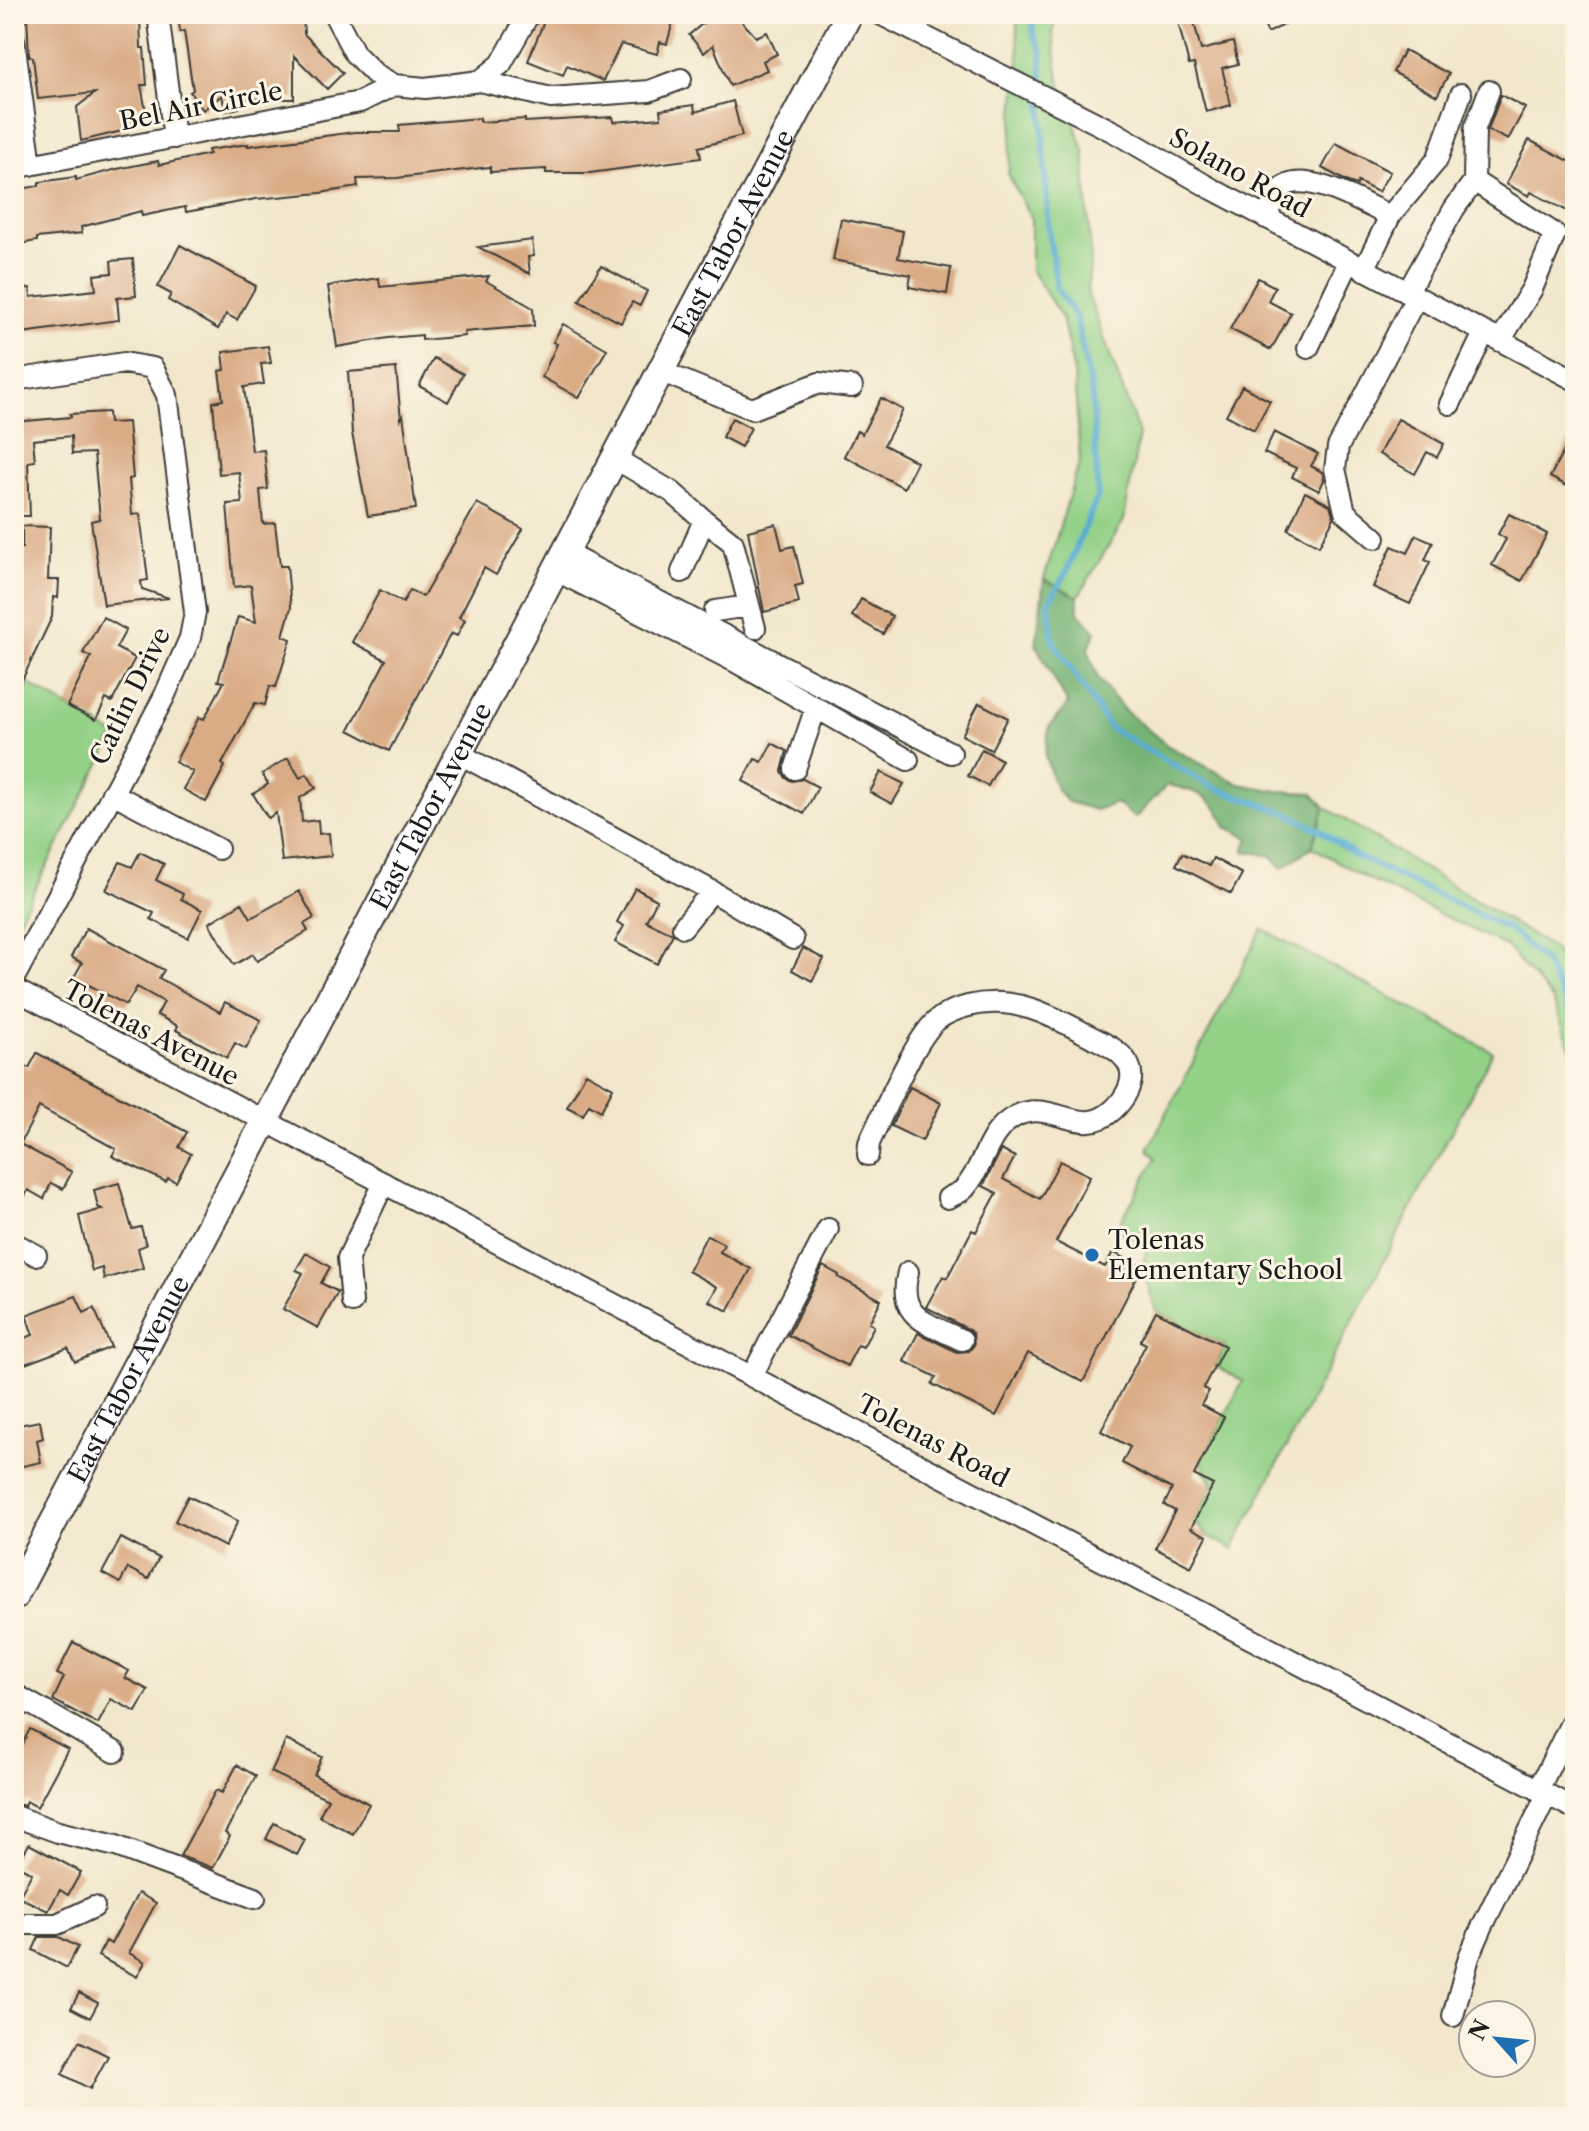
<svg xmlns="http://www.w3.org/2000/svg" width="1589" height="2131" font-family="'Libre Caslon Text',serif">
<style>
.green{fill:#93d187;stroke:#587652;stroke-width:2}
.forest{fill:#76b374;stroke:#496848;stroke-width:2}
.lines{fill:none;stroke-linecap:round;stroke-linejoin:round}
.stream{stroke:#57acd3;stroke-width:6}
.building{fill:#daac86}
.minor-casing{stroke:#3c3a36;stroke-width:24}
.major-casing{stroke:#3c3a36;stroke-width:30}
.minor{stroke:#fff;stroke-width:20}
.major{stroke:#fff;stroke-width:26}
.poi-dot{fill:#1f6fb2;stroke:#fcf5e5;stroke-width:3}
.labels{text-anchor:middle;stroke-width:6;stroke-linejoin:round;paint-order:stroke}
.street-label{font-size:26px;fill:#1c1c1c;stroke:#fcf5e5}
.poi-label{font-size:26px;fill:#1c1c1c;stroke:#fcf5e5;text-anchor:start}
</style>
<rect width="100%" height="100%" fill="#fcf5e5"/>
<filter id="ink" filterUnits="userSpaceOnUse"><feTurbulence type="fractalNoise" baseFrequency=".0125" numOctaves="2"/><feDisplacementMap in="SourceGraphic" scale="16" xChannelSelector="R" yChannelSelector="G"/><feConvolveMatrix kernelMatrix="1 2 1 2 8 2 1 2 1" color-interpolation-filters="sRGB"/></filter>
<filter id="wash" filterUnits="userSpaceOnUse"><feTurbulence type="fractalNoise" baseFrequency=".006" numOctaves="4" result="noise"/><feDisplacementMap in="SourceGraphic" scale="32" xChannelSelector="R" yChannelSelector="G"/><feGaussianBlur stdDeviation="1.8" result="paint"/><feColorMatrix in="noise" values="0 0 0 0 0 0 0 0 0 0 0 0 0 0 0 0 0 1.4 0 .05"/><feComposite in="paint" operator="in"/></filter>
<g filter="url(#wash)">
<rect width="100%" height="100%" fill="#f2e7cc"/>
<path class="green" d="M1016,14H1055L1053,34L1059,79L1084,150L1091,259L1087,292L1139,434L1124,520L1078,597L1044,579L1080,460L1074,373L1062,318L1031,270V218L1008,175L1019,61Z
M14,675L115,735L14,929Z
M1325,807L1553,948L1575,977V1059L1552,999L1506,946L1370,880L1312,847Z
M1262,929L1493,1052L1233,1549L1207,1536L1194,1521L1213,1485L1201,1461L1243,1381L1215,1366L1225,1346L1156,1311L1142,1267L1148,1246L1116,1230L1156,1158L1148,1149Z"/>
<path class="forest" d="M1044,579L1078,597V612L1096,631L1088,649L1098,678L1124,710L1168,746L1239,784L1278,791L1312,793L1325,807L1312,847L1282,868L1272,856L1244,851L1249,838L1226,827C1216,797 1196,790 1167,785L1135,818L1116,803L1096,810L1068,802L1056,789L1045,756L1049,727L1068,704L1036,645Z"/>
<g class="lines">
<path class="stream" d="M1031,14L1034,36L1042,52V117L1049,234L1057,288L1076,317L1092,395L1098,495L1066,573L1049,602L1053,641L1110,728L1212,787L1289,814L1321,831L1356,856L1509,929L1545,962L1575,1021"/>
</g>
<g id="blocks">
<path class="building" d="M27,14H140L141,48H144L147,85H141L147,117L124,121L126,130L81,141L77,107L95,93L38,99L33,57L29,56Z
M178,14H303L304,34L343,73L327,89L294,56V99H237L239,108L225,111L222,95L203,110L190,92L193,90L184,31L180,32Z
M547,14H675L667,44L660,42L657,54L621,44L603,81L567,65L563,75L528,61Z
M714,14H735L756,37L767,32L777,54L763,61L767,70L730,86L713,45L704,53L689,35Z
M1176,14H1192L1201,50L1233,42L1238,64L1222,68L1231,105L1206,112L1194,64L1189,65Z
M1258,14H1305L1268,33Z
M1404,50L1449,74L1437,96L1393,72Z
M1501,95L1525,108L1508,140L1488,130Z
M733,101L742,136L699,147L701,158L590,173H546V169L490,172V167L397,178L357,179L358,187L320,193L256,199L186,212L185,207L142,216L141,211L81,227L82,233L37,238V241L14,245V190L39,186V182L76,177V180L117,169L158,161L159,165L209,154L208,150L248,144V146L355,132H400L399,125L480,118V122L525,119V122L613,117L614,122L661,118L660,110L694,105L695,112Z
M1529,140L1575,164V215L1531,192L1529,196L1506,184Z
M1336,143L1390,172L1378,192L1358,182L1357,185L1348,182L1322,168Z
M841,219L903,231L898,258L951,268L947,294L909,287L911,275L833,260Z
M532,240L534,256L528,257L530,274L478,247Z
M180,245L256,286L237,320L226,314L218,329L168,300L171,294L158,287Z
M133,259L136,296L117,298L119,320L14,334V290L30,288L31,297L96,290L94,275L112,273L111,261Z
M601,266L647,291L640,306L632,302L621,323L579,301Z
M489,276L486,281L533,308L534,326L464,332L465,336L422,340V335L388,338L337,347L328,286L379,278L380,287Z
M1258,278L1275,287L1268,301L1291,313L1271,350L1230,329Z
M563,324L607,349L579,398L542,377L557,344L553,342Z
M268,346L271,363L261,364L264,384L244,387L252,451L264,450L268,489L260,490L263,524L275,523L280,566H287L291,608L283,636L291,639L276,687L270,686L265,705L255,703L222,764L225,766L206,802L183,789L193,772L175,762L199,717L204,719L224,682L218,681L238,617L256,622L251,585L234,587L227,504L242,503L239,472L219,474L213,402L223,400L219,371L225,370L223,352Z
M434,358L463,374L448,402L419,386Z
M396,368L401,419L403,415L416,509L368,516L352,433L348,372Z
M1242,386L1270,401L1254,430L1226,415Z
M881,398L903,410L884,445L917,462L904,488L844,456L857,431L862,434Z
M108,412L109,423L128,422L133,478L129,479L132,515L140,514L148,580L141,581L142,589L169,598L104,605L91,521L100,519L94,453L72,454L71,436L33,440L35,461L28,462L30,516H14V422L71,417L70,414Z
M732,418L751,428L741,447L722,437Z
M1398,419L1444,444L1437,457L1427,452L1415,474L1379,454Z
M1575,429V490L1550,477Z
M1274,432L1318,454L1311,466L1322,472L1324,480L1319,491L1292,477L1296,468L1264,453Z
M1305,492L1330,505L1334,518L1319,546L1288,529Z
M477,503L523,529L496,575L484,568L459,617L465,620L457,636L451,633L389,751L349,730L386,660L352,642L380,590L403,603L410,590L423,597Z
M1509,514L1547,534L1522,581L1492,565L1506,539L1498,534Z
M776,524L782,549L794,546L803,584L795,586L799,603L764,612L748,531Z
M22,526L50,527L48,580H59L58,598L53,597L52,617L14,697V548H22Z
M1416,535L1433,542L1425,560L1430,562L1410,604L1373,587L1392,546L1408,553Z
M861,599L892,616L883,634L852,616Z
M103,617L126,630L116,648L135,658L112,702L106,699L96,720L67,706L91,657L83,653Z
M979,703L1008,718L991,750L962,735Z
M772,743L787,751L782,771L786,778L792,781L803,779L818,787L804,814L743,781L755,759L762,762Z
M982,749L1002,760L988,786L968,776Z
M288,758L300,778L307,774L316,788L300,798L302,822L318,820L319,834L329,833L331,856L282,861L276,813L268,818L253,794L268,784L262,774Z
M881,772L904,784L892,804L870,792Z
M140,852L164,864L156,880L183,894L181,899L202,910L188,938L151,919L154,913L106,890L120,862L132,867Z
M1182,853L1209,866L1213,858L1242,874L1231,894L1176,865Z
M635,888L657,900L646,921L673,934L657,964L615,942L624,926L617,922Z
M299,891L314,918L304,924L308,931L257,961L253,954L234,965L209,923L242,903L251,918Z
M86,928L164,970L159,978L220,1012L225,1002L261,1020L246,1049L235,1043L227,1058L176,1030L178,1026L157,1015L164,1002L137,987L126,1005L74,977L82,963L71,957Z
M803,948L824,959L812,981L792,970Z
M37,1053L187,1132L179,1147L191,1154L176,1182L168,1178L166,1182L112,1156L116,1149L39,1107L20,1144L72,1172L63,1189L51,1183L44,1199L28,1190L25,1196L14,1190V1060L29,1068Z
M586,1073L613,1088L601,1111L589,1104L583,1115L567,1107Z
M910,1087L941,1103L922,1141L891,1126Z
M1001,1150L1015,1157L1003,1179L1040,1199L1060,1161L1090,1176L1056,1242L1105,1267L1113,1252L1142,1267L1083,1382L1028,1353L996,1416L932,1384L936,1377L904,1361L918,1333L957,1352L969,1351L974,1345L973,1333L968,1329L926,1307L943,1276L947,1278L972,1230L976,1232L997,1193L983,1186Z
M119,1183L132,1229L141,1227L146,1245L138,1248L143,1268L104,1279L102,1268L92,1271L79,1216L102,1209L98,1207L94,1190Z
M707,1235L724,1244L720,1252L751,1269L728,1311L709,1301L717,1287L688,1271Z
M306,1253L330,1267L321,1283L338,1292L318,1328L283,1309L303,1273L296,1270Z
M823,1266L839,1275L838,1277L881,1300L869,1323L874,1326L863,1347L858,1345L847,1366L788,1335Z
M76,1296L84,1313L94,1308L111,1347L75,1362L68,1348L14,1368V1342L33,1335L26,1315Z
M1156,1311L1225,1346L1203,1388L1209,1391L1201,1405L1224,1417L1194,1475L1213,1485L1191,1528L1207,1536L1191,1567L1155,1548L1175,1511L1164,1505L1172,1489L1122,1463L1130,1447L1101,1431L1146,1344L1140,1341Z
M40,1421L43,1438L37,1440L41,1462L14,1468V1426Z
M188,1496L238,1521L225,1547L175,1521Z
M121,1538L159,1558L148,1579L128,1568L120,1583L102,1573Z
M73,1642L129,1671L125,1678L148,1690L136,1712L111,1699L98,1724L53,1700L64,1677L57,1674Z
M30,1729L68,1749L37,1807L26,1801L24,1806L14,1803V1759Z
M286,1740L322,1757L314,1775L369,1804L353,1834L319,1816L328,1799L271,1772Z
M237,1765L256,1776L225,1833L230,1836L213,1868L180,1856L216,1790L222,1793Z
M274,1823L305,1840L297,1855L266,1839Z
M29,1844L81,1872L68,1895L60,1890L48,1911L19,1897L32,1873L17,1865Z
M138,1893L156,1903L129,1953L145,1962L137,1977L98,1956L106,1941L111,1944Z
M39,1937H59L78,1947L67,1968L33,1950Z
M79,1993L98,2003L90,2018L71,2008Z
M79,2041L108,2056L90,2089L62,2074Z"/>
</g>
</g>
<g filter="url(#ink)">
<use href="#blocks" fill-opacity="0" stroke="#3c3a36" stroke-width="2"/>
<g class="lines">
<g class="minor-casing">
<path id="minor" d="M158,14L174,138
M334,14L355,54L375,74L394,85L425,88L480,81L501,64L529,14
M880,14L1116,133L1212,189L1575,380
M14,40L31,165
M480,81L551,98L649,91L681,79
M14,168L360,102L394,85
M1474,181L1555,234L1532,289L1500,341
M1266,218C1270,210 1274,197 1280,190C1301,166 1366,205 1390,216
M1364,270L1390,216L1437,160L1461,94
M1407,293L1454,209L1474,181L1475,128L1489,91
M1308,348L1349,262
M660,371L752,409L819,383L852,387
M14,380L124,363L153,368L167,395L195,612L190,638L164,697L14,978
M1450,404L1484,333
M614,458L672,492L704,520L682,572
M704,520L733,543L755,628
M1375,538L1345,512L1335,469L1338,447L1416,298
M565,553L951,753
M555,570L736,662L908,760
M715,611L748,606
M458,753L712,891L683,927
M795,769L816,707
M112,793L218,849
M712,891L793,939
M14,989L1575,1809
M868,1155L869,1143C883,1114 914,1040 936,1021C945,1013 956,1009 968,1006C1013,995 1049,1014 1088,1035C1103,1043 1124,1051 1130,1068C1135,1083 1124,1100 1113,1110C1081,1140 1052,1098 1016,1116C986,1131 985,1167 964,1189C960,1193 953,1195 948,1198
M14,1243L36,1255
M908,1272C896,1318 928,1323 962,1340
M352,1302L348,1258L384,1183
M752,1376L828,1229
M14,1694L115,1752
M1538,1790L1575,1715
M14,1816L58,1832L116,1846L255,1898
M14,1924H57L94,1907
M1453,2016L1469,1957L1483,1925L1547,1795"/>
</g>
<g class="major-casing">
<g id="major">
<path id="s1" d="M14,1597L849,14"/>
</g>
</g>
<use href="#minor" class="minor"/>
<use href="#major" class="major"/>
</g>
</g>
<circle class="poi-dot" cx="1092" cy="1255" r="8"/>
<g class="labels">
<g class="street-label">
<text transform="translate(201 106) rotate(-11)" y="9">Bel Air Circle</text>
<text transform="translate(1240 173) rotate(29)" y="9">Solano Road</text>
<text dy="9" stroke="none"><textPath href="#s1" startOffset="1542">East Tabor Avenue</textPath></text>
<text transform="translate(130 696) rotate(-64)" y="9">Catlin Drive</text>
<text dy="9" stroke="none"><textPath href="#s1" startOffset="894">East Tabor Avenue</textPath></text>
<text transform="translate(151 1033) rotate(28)" y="9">Tolenas Avenue</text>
<text dy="9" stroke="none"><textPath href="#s1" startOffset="246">East Tabor Avenue</textPath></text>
<text transform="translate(933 1441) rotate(28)" y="9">Tolenas Road</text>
</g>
<g class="poi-label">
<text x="1108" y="1249">Tolenas<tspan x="1108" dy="30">Elementary School</tspan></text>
</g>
</g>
<rect width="1589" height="2131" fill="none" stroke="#fcf5e5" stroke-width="48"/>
<g transform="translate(1497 2039) rotate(297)"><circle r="38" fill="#fcf5e5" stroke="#a29e95" stroke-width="2"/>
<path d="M0-6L14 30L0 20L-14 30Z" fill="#1f6fb2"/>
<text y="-12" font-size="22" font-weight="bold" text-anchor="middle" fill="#1c1c1c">N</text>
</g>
</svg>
